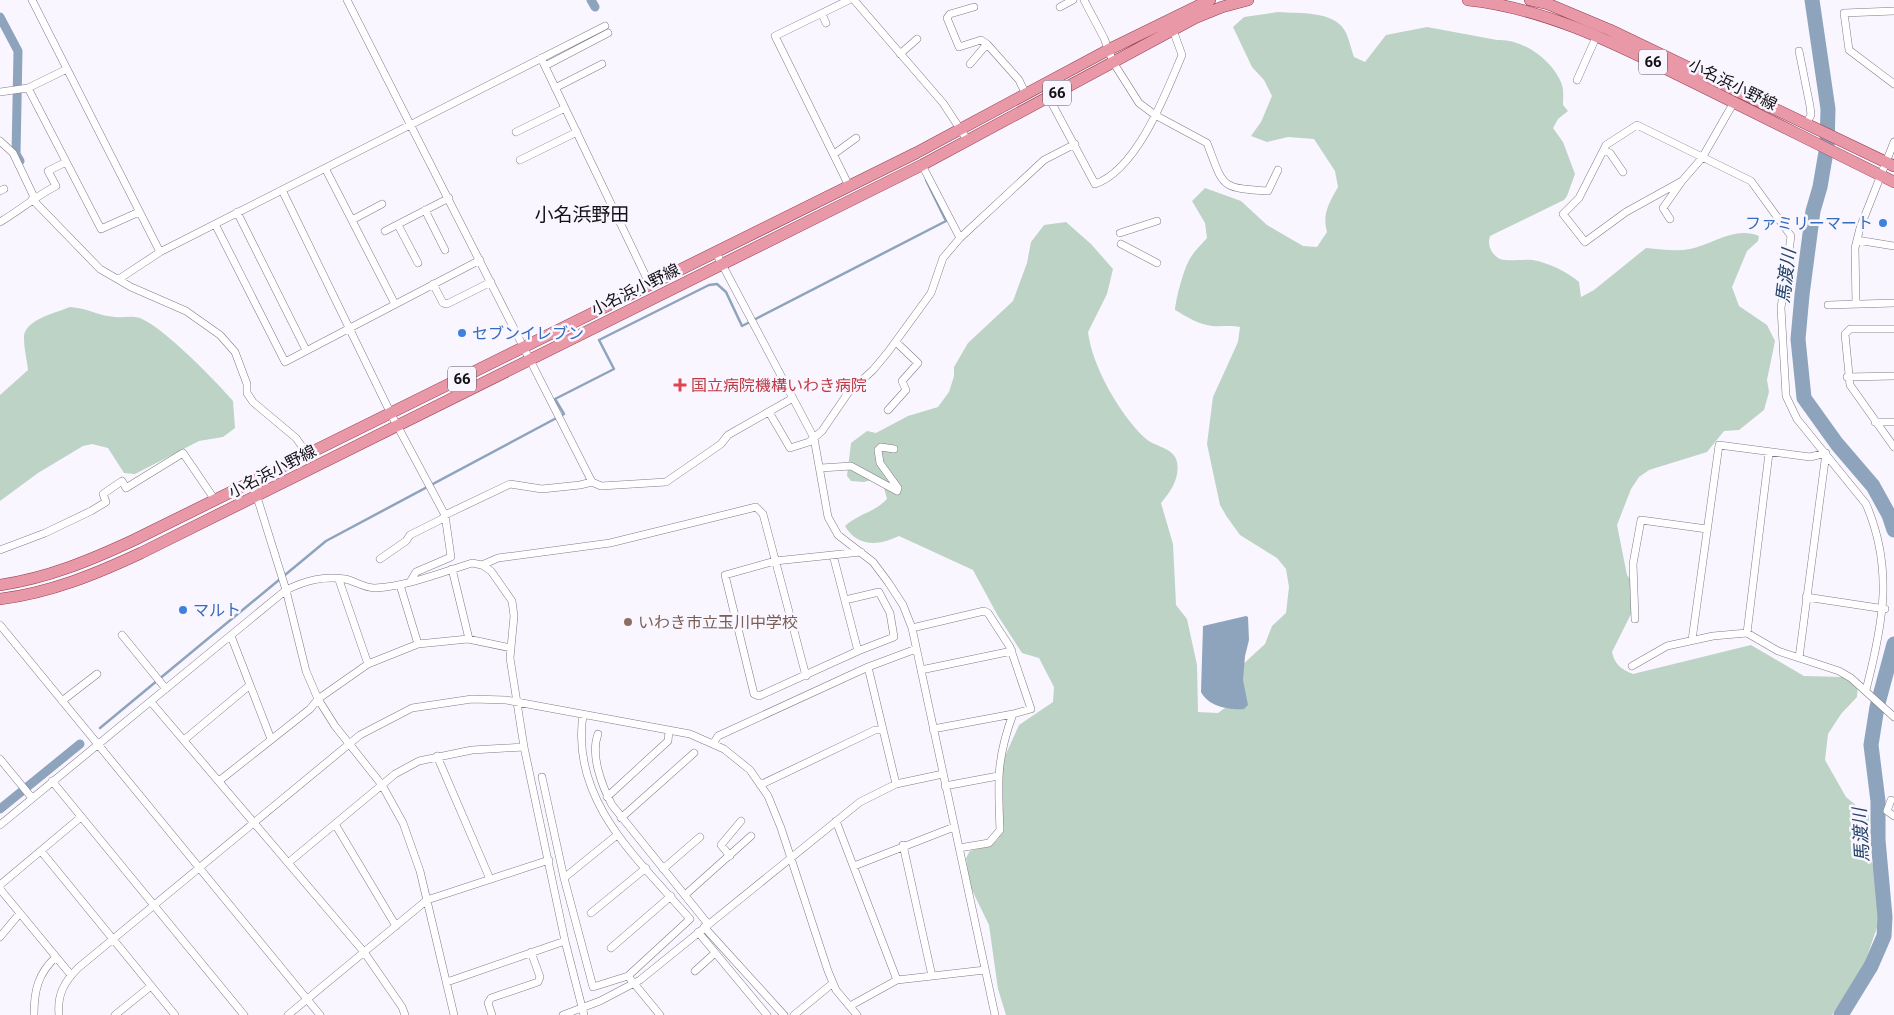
<svg xmlns="http://www.w3.org/2000/svg" width="1894" height="1015" font-family="Roboto,'Noto Sans JP',sans-serif">
<style>
.green{fill:#bcd3c5}
.water{fill:#8ea4bd}
.lines{fill:none;stroke-linecap:round;stroke-linejoin:round}
.stream{stroke:#8ea4bd;stroke-width:2.5}
.canal{stroke:#8ea4bd;stroke-width:9}
.river{stroke:#8ea4bd;stroke-width:15}
.street-casing{stroke:#817b88;stroke-width:8}
.primary-casing{stroke:#953d4e;stroke-width:12}
.street{stroke:#fff;stroke-width:7}
.primary{stroke:#e998a7;stroke-width:11}
.shop-dot{fill:#3f7fe0;stroke:#faf6ff;stroke-width:2}
.health-dot{fill:#e0444e;stroke:#faf6ff;stroke-width:2}
.education-dot{fill:#8d6e63;stroke:#faf6ff;stroke-width:2}
.labels{text-anchor:middle;stroke-width:5;stroke-linejoin:round;paint-order:stroke}
.shield{fill:#faf6ff;stroke:#59565c;stroke-width:1}
.shield-label{font-size:15px;font-weight:bold;fill:#141116}
.street-label{font-size:16px;fill:#141116;stroke:#faf6ff}
.shop-label{font-size:16px;fill:#366cbe;stroke:#faf6ff;text-anchor:start}
.health-label{font-size:16px;fill:#be3a42;stroke:#faf6ff;text-anchor:start}
.education-label{font-size:16px;fill:#785e54;stroke:#faf6ff;text-anchor:start}
.water-label{font-size:18px;font-style:italic;fill:#234569;stroke:#faf6ff}
.quarter-label{font-size:19px;fill:#141116;stroke:#faf6ff}
</style>
<rect width="100%" height="100%" fill="#faf6ff"/>
<path class="green" d="M1278,12C1299,14 1333,10 1345,31C1349,38 1351,49 1354,57L1365,62L1386,35L1427,27L1497,40C1522,38 1554,61 1562,85C1564,92 1563,99 1563,105L1568,111L1558,119L1553,128L1563,142L1575,174L1567,196L1564,200L1490,236C1487,245 1491,254 1500,259C1509,262 1523,259 1532,260C1547,262 1568,272 1579,282L1581,297L1594,290L1646,248C1661,249 1676,252 1690,249C1714,244 1734,226 1759,236L1758,241L1747,251L1732,287L1739,306L1767,325L1775,341L1767,380L1769,392L1764,410L1739,430L1724,431L1707,452L1649,470L1639,477L1631,489L1617,525L1627,575L1638,589V600L1612,652C1615,665 1621,669 1633,674L1751,645L1804,676L1843,677L1858,683L1857,697L1841,714L1828,734L1825,760L1846,797L1869,816L1867,847L1876,875L1881,916L1863,968L1832,1015H1006L998,989L989,925L970,886L966,858L970,851L992,845L999,838L1001,822V765L1019,725L1053,702L1054,687L1039,658L1022,653L998,616L973,570L899,536C879,546 857,547 845,526C858,514 875,512 887,499L884,488L875,479L864,482L851,481L847,476L851,443L867,431L876,433L908,416L938,407L949,392L954,376V367L968,343L1013,301L1027,263L1031,242L1044,225L1066,222L1091,244L1113,269L1107,294L1088,332C1092,366 1120,415 1145,438C1154,447 1174,447 1177,462C1180,478 1171,491 1161,503L1173,544L1176,605L1187,619L1197,665L1198,712L1218,713L1233,702L1240,667L1265,644L1272,626L1286,613L1289,587L1286,569L1277,558L1240,535L1227,517L1220,505L1207,444L1213,397L1238,342L1240,327C1230,325 1221,327 1212,326C1198,324 1187,317 1175,310C1176,298 1184,267 1191,257C1195,250 1202,244 1207,238L1205,223L1192,201L1205,188L1241,201L1267,225L1303,246L1317,247L1327,232C1322,214 1329,203 1338,187L1335,171L1314,139L1288,137L1267,142L1251,136L1261,122L1272,96L1264,80L1252,67L1233,27L1244,17Z
M70,307C87,308 99,316 115,317C124,318 133,315 142,319C166,330 215,380 233,401L235,428L223,437L199,441L135,474L124,473L108,448L92,444L83,446L38,473L0,501V395L28,370C27,360 24,349 24,338C23,320 56,313 70,307Z"/>
<path class="water" d="M1246,616L1248,617L1249,640L1245,656L1243,680L1248,705L1244,709C1229,710 1209,707 1201,692L1203,626Z"/>
<g class="lines">
<path class="stream" d="M100,728L326,541L564,414L555,399L614,369L599,340L709,285L717,284L726,292L742,326L946,221L926,180"/>
<path class="canal" d="M591,0L595,7
M0,17L18,51L16,154L20,161
M0,809L80,744"/>
<path class="river" d="M1812,0L1828,109L1827,146L1820,187L1813,211L1802,295L1798,339L1804,398L1837,444L1873,486L1889,515L1894,530
M1841,1015L1871,966L1884,936L1885,917L1878,840V801L1871,745L1877,707L1894,644"/>
<g class="street-casing">
<path id="street" d="M32,0L160,252
M347,0L592,482L601,486L666,482L721,444L728,435L793,398
M849,0L775,36L849,186
M854,0L943,103L968,141
M1084,0L1104,38L1113,62L1139,103L1155,115L1207,143C1224,187 1219,188 1268,191L1278,170
M974,7L950,14L947,18L959,47L981,40L987,44L1019,80L1026,95
M1060,7L1073,0
M1894,11L1844,13L1849,50L1894,84
M822,14L826,23
M1799,51L1810,106L1811,115L1806,124
M900,54L917,39
M541,58L650,285
M970,64L987,44
M545,66L608,33
M67,69L28,88L101,229L139,212
M1577,80L1597,35
M555,88L602,64
M0,92L28,88
M1049,98L1095,184C1137,170 1166,93 1182,55L1173,30
M1734,102L1702,158L1682,181L1626,212L1585,242L1563,214L1579,198L1606,145L1637,125L1751,181L1791,236L1781,308L1786,396L1797,419L1866,504C1894,569 1883,624 1866,690
M516,132L565,108
M0,141L13,153L34,197
M1604,150L1610,153L1623,172
M834,154L856,138
M520,160L577,132
M922,165L960,238
M325,168L395,304
M282,190L391,414L445,515L510,484L542,489L580,485L592,482
M0,191L4,189
M32,199L100,269L131,287L186,311L220,335L235,352L247,384V393L253,402L296,438L308,455
M425,210L445,250
M237,212L306,350
M1670,219L1663,208L1682,181
M352,220L382,204
M0,222C19,211 36,196 56,186L48,171L66,162
M215,224L285,362L480,260
M398,225L418,263
M385,231L449,198
M1120,233L1157,221
M1857,240L1894,246
M1121,244L1157,263
M715,251L814,438L828,517L838,535L873,562L888,582L903,605L912,628L995,1015
M119,279L160,252L605,26
M433,284L443,303L447,304L491,282
M1856,304L1855,248L1860,228L1894,142
M1828,305L1894,303
M1894,329H1850L1845,334L1850,385L1894,447
M1847,377L1894,376
M888,410L906,390L902,381L918,363L896,342
M769,412L790,448L809,442L822,431L848,393L873,370L888,352L931,293L943,258L960,238L1044,160L1075,144
M1875,422H1894
M821,468L851,466L897,491L898,488L880,463L878,450L881,447L894,449
M250,483L257,497L286,590L306,671L318,699L335,726L382,785L403,823L420,871L454,1015
M0,550L45,533L91,511L106,502L103,494L122,481L126,488L183,453L215,500
M833,555L858,651
M380,559L406,541L410,535L442,519L445,515
M482,565L498,558L610,543L756,507L763,514L806,676
M452,569L469,639
M339,580L368,664
M410,582L416,572L451,557L445,515
M400,585L418,644
M1806,597L1885,609
M845,600L879,592L890,613L894,637L858,651L759,696L754,694L725,575L775,561L861,552
M1635,619L1633,564L1641,520L1707,529
M0,625L320,1015
M912,628L984,611L988,613L1010,647L1031,709L1013,714
M1747,633L1769,453
M122,635L166,689
M231,636L271,739
M1692,640L1719,445L1810,457L1826,453L1799,658
M1632,666L1667,646L1713,636L1747,633L1778,651L1839,671L1851,678L1894,717
M868,667L896,784
M921,670L1012,651
M62,701L97,674
M151,702L364,952L402,1007L405,1015
M583,715C570,801 639,860 690,919L628,976L660,1015
M933,729L1013,714C996,760 998,782 1000,830L989,843L959,848
M598,734C590,755 602,786 612,805L708,924
M184,740L250,685
M713,744L718,736L868,667L916,649
M437,756L490,879
M0,759L32,798
M542,777L564,878L593,987L628,976
M52,781L244,1015
M219,781L310,709L318,699L368,664L418,644L468,639L511,648
M760,785L875,730H882
M945,786L998,776
M607,797L668,741L669,731
M1891,800L1887,811L1894,816
M621,818L694,753
M836,821L897,980
M335,824L396,926
M0,825L286,590C307,580 323,576 345,579C355,581 364,588 375,588C408,586 440,573 472,563L482,565L491,571L512,601L514,616L510,658L524,747L565,941L584,1015
M903,845L932,976
M41,851L175,1015
M730,856L721,845L741,821
M288,863L395,774L419,761L472,750L524,747
M854,866L954,827
M663,869L700,837
M564,878L617,835
M0,885L81,817
M0,889L71,975
M685,895L751,836
M591,913L646,868
M704,927L784,1015
M698,932L767,1015
M0,937L20,913
M611,948L671,896
M695,971L715,953
M447,982L565,941
M850,1006L897,980L985,970
M34,1015C34,991 38,973 56,957
M59,1015C57,995 64,982 78,968L360,735L412,708L472,699L506,700L690,734L724,749L750,770L768,796L781,828L828,971L836,990L857,1015
M115,1015L151,986
M288,1015L427,900L549,860
M492,1015L488,1003L491,998L538,982L540,977L531,952
M563,1015L600,1001L640,980L860,802L896,784L943,774
M794,1015L833,983"/>
</g>
<g class="primary-casing">
<path id="primary" d="M1468,0C1552,9 1625,49 1701,86C1765,118 1830,150 1894,182
M1530,0L1548,4L1610,30L1894,166
M0,585C48,578 91,560 134,540L916,153L1108,50L1210,0
M0,599C50,593 96,574 141,553L922,165L1195,18L1222,7L1248,0"/>
</g>
<use href="#street" class="street"/>
<use href="#primary" class="primary"/>
</g>
<g class="shop-dot">
<circle cx="1883" cy="223" r="5"/>
<circle cx="462" cy="333" r="5"/>
<circle cx="183" cy="610" r="5"/>
</g>
<path class="health-dot" d="M677.5 377.5h5v5h5v5h-5v5h-5v-5h-5v-5h5z"/>
<circle class="education-dot" cx="628" cy="622" r="5"/>
<g class="labels">
<g class="shield">
<rect x="1639" y="49.5" width="28" height="25" rx="4"/>
<rect x="1043" y="80.5" width="28" height="25" rx="4"/>
<rect x="448" y="366.5" width="28" height="25" rx="4"/>
</g>
<g class="shield-label">
<text x="1653" y="67">66</text>
<text x="1057" y="98">66</text>
<text x="462" y="384">66</text>
</g>
<g class="street-label">
<text transform="translate(1733 84) rotate(26)" y="6">小名浜小野線</text>
<text transform="translate(635 289) rotate(-26)" y="6">小名浜小野線</text>
<text transform="translate(272 471) rotate(-27)" y="6">小名浜小野線</text>
</g>
<g class="shop-label">
<text x="1873" y="229" text-anchor="end">ファミリーマート</text>
<text x="472" y="339">セブンイレブン</text>
<text x="193" y="616">マルト</text>
</g>
<g class="health-label">
<text x="691" y="391">国立病院機構いわき病院</text>
</g>
<g class="education-label">
<text x="638" y="628">いわき市立玉川中学校</text>
</g>
<g class="water-label">
<text transform="translate(1786 276) rotate(-83)" y="6">馬渡川</text>
<text transform="translate(1861 835) rotate(-93)" y="6">馬渡川</text>
</g>
<g class="quarter-label">
<text x="582" y="221">小名浜野田</text>
</g>
</g>
</svg>
